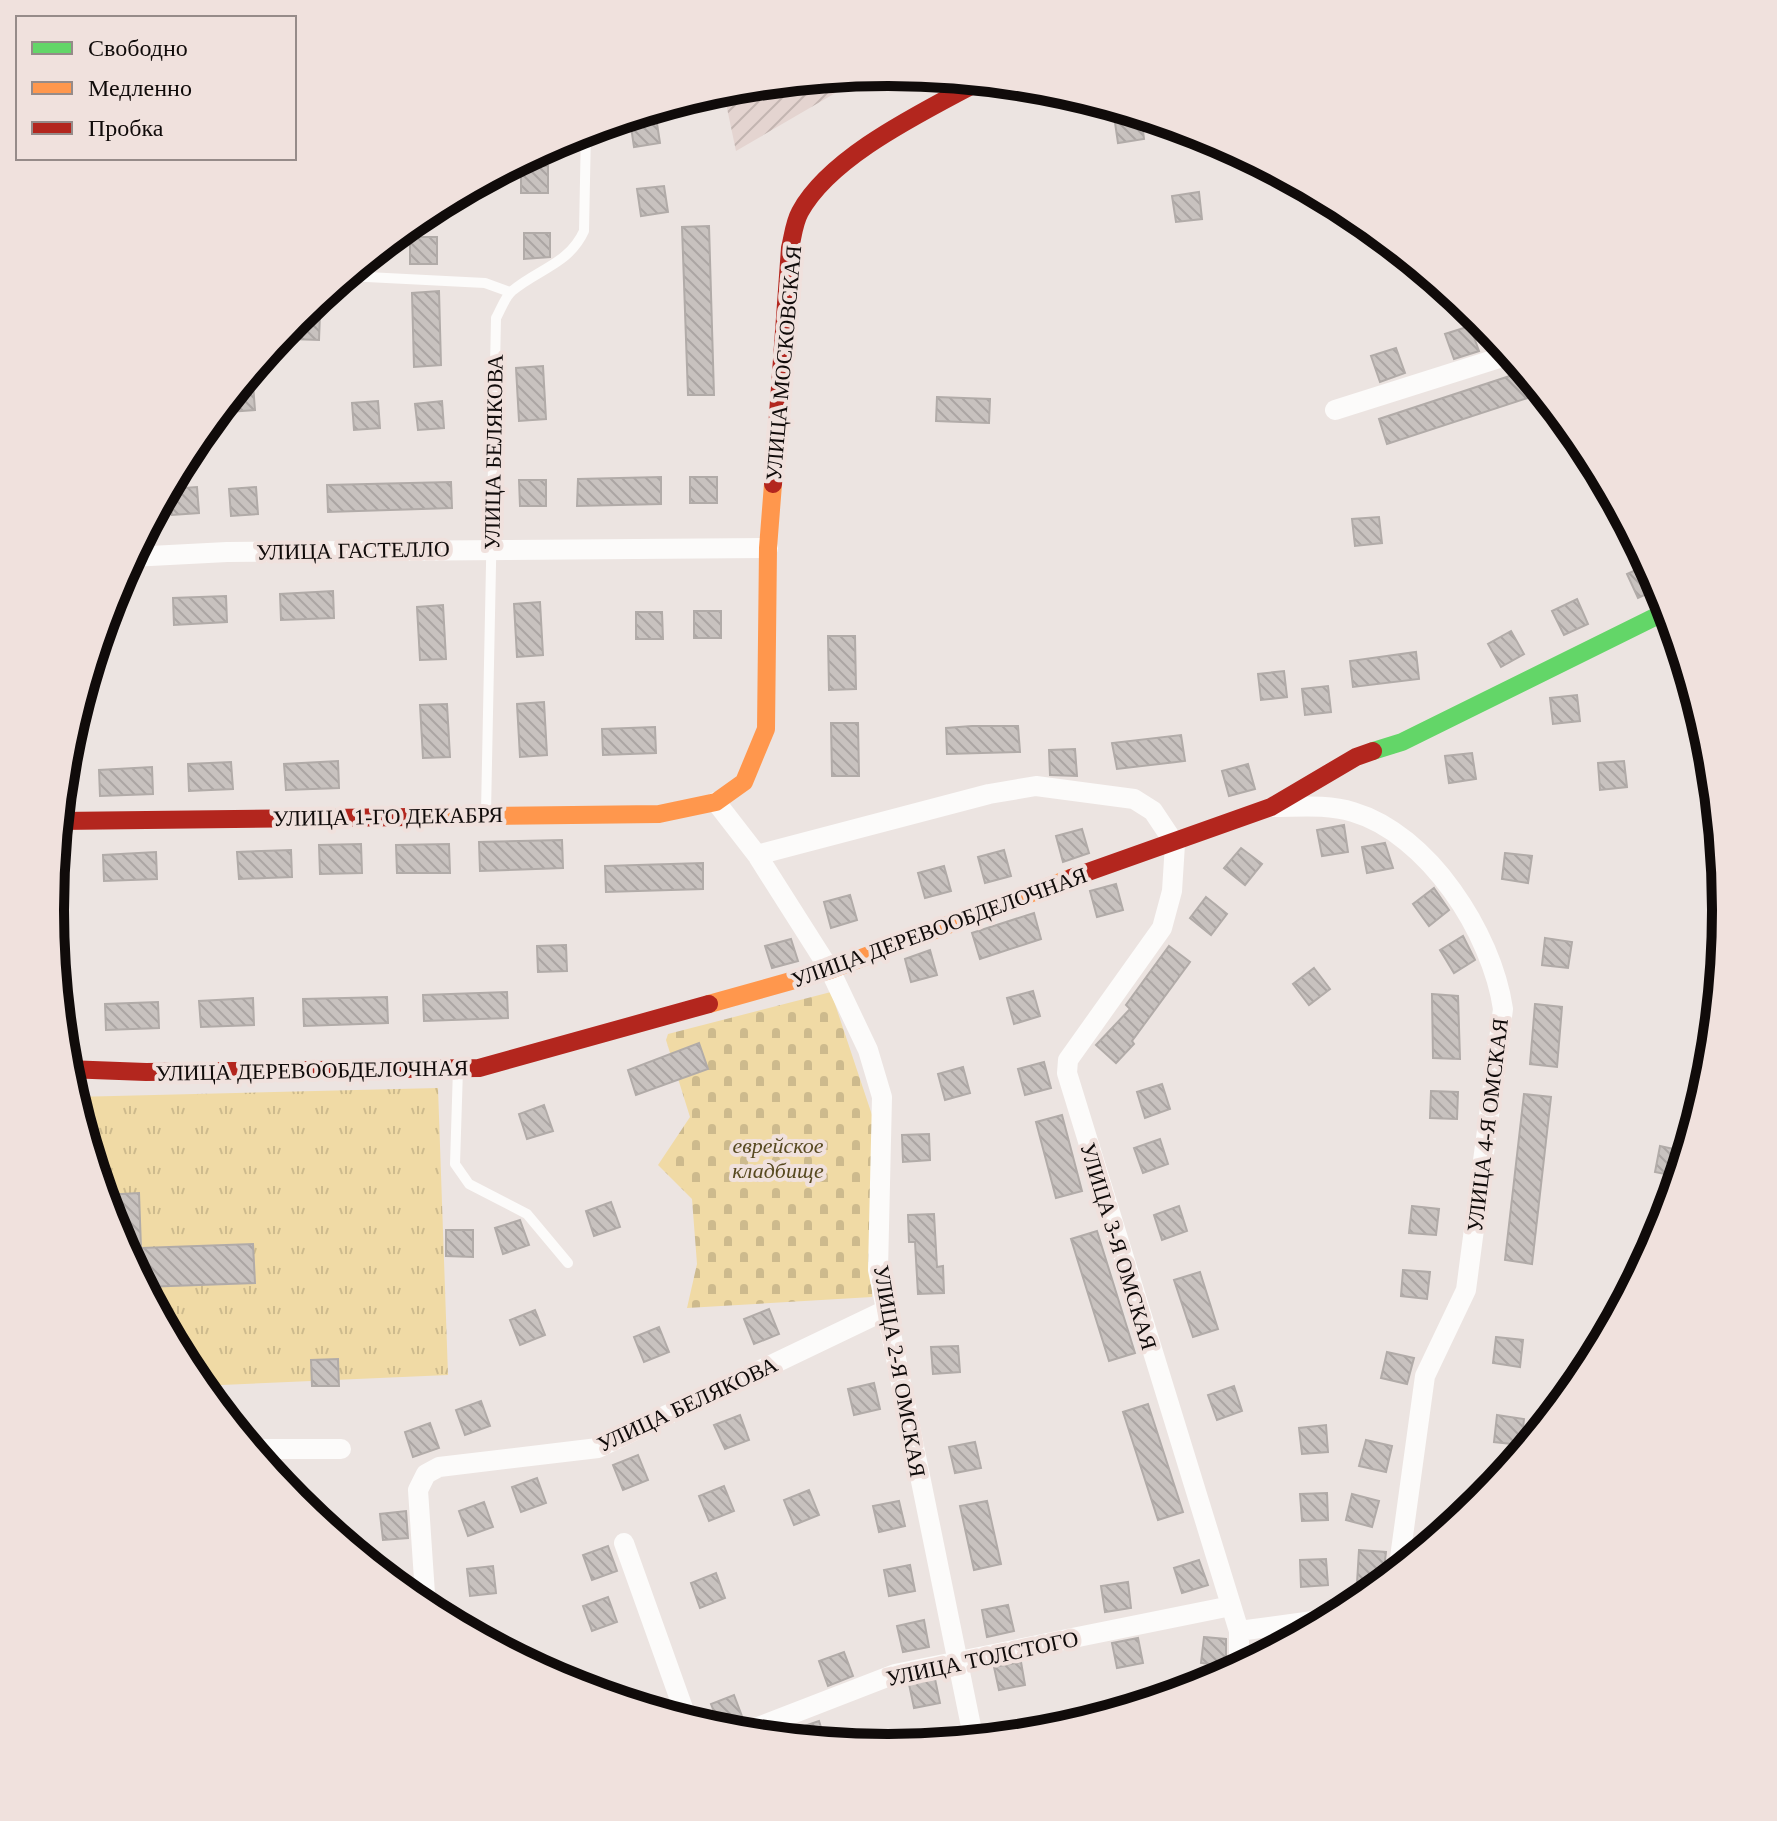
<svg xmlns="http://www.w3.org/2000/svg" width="1777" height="1821" font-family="Georgia,serif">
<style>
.industrial{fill:url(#industrial-furrows)}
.cemetery{fill:url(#cemetery-stones)}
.park{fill:url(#park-tufts)}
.building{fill:url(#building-back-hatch);stroke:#b1aba8;stroke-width:2}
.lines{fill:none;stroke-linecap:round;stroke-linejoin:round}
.lane{stroke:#fcfbfa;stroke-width:10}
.street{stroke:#fcfbfa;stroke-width:20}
.fast{stroke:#63d668;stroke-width:18}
.slow{stroke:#ff974d;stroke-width:18}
.jam{stroke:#b3261e;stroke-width:18}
.labels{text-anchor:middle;stroke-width:8;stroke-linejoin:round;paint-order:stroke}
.street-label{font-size:22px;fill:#100b0a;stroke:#f0e1dd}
.park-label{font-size:22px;font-style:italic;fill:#574920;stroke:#f0e1dd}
.rim{fill:none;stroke:#100b0a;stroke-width:10}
</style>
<defs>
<pattern id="industrial-furrows" width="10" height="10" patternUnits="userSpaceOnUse" patternTransform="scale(2)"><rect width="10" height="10" fill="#e4d4d0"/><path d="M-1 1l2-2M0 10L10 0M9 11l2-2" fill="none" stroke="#c3b5b1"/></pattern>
<pattern id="cemetery-stones" width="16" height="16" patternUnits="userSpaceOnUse" patternTransform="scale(2)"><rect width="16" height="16" fill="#f0daa5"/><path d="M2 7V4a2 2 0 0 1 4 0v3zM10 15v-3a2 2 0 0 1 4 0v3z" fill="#cdba8d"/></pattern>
<pattern id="park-tufts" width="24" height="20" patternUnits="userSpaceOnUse" patternTransform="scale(2)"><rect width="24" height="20" fill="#f0daa5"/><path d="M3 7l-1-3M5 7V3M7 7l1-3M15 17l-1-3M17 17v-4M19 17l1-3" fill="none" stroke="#cdba8d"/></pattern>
<pattern id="building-back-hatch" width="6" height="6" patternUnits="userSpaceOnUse" patternTransform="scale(2)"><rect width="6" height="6" fill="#c8c2bf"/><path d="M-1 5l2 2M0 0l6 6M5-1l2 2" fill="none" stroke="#aba5a3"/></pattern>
</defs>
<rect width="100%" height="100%" fill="#ece4e1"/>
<path class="industrial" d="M868,74L736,151L723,89Z"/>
<path class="cemetery" d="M831,992L873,1118L872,1297L687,1308L697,1264L692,1199L658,1165L690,1117L666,1040L668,1034Z"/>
<path class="park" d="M438,1088L448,1375L199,1386L114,1231L73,1097Z"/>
<path class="building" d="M1136,114L1141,115L1144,139L1118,143L1114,116Z
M656,117L660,143L634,147L630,120Z
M521,166H548V193H521Z
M664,186L668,212L641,216L637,189Z
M1199,192L1202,219L1176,222L1172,196Z
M709,226L714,395H688L682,227Z
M524,233H550V257L524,259Z
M410,237H437V264H410Z
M439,291L441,365L414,367L412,293Z
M302,313H320L319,340L292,339L293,321Z
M1470,326L1479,351L1454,359L1445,334Z
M1396,348L1405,373L1380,382L1371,356Z
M543,366L546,419L519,421L516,368Z
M1525,371L1543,393L1387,444L1379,419Z
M253,384L255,410L229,412L228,400L241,385Z
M937,397L990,399L989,423L936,421Z
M378,401L380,428L354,430L352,403Z
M442,401L444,428L418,430L415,404Z
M661,477V504L577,506L578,479Z
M690,477H717V503H690Z
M519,480H546V506H520Z
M451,482L452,508L328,512L327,485Z
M197,487L199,513L172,515L170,489Z
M256,487L258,514L231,516L229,489Z
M1379,517L1382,543L1355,546L1352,519Z
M1649,564L1662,587L1638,598L1627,574Z
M333,591L334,618L281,620L280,594Z
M226,596L227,622L174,625L173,598Z
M1577,599L1588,624L1564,635L1552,611Z
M540,602L543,655L517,657L514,604Z
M443,605L446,659L420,660L417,607Z
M694,611H721V638H694Z
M636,612H662L663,639H636Z
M1511,631L1524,654L1501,667L1488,644Z
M828,636H855L856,689L829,690Z
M1416,652L1419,679L1353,687L1350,661Z
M1284,671L1287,697L1261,700L1258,674Z
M1328,686L1331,712L1305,715L1302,689Z
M1577,695L1580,721L1553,724L1550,698Z
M544,702L547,755L520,757L517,704Z
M447,704L450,757L423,758L420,705Z
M831,723H858L859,776H832Z
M972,726H1018L1020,752L947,754L946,728Z
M655,727L656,753L603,755L602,729Z
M1181,735L1185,761L1117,769L1112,743Z
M1075,749L1077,776L1050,775L1049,750Z
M1472,753L1476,779L1449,783L1445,756Z
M338,761L339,788L286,790L284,764Z
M1624,761L1627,787L1600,790L1598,763Z
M231,762L233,789L189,791L188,764Z
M1248,764L1255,789L1229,796L1222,771Z
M152,767L153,794L100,796L99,770Z
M1344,825L1348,852L1322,856L1317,830Z
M1082,829L1089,853L1063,862L1056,836Z
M562,840L563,868L480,871L479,842Z
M1385,843L1393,868L1367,873L1362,847Z
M361,844L362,873L320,874L319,845Z
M449,844L450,873H397L396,845Z
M1241,848L1262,864L1245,885L1224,868Z
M291,850L292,877L239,879L237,852Z
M1004,850L1011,876L985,883L978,857Z
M156,852L157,879L104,881L103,855Z
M1505,853L1532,856L1528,883L1502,879Z
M703,863V889L606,892L605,866Z
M944,866L951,891L925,898L918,873Z
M1116,884L1123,910L1097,917L1090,891Z
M1434,888L1449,910L1429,926L1413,904Z
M850,895L857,920L831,928L824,902Z
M1206,897L1227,914L1211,935L1190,918Z
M1034,913L1041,939L980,959L972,933Z
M1463,936L1475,960L1454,973L1440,950Z
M1545,938L1572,942L1568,968L1542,965Z
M791,939L798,961L772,968L765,946Z
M566,945L567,971L538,972L537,946Z
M1169,946L1190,962L1132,1041L1134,1044L1116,1063L1096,1045L1130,1009L1126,1005Z
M930,950L937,975L911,982L905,959Z
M1314,968L1330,989L1309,1005L1293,984Z
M1033,991L1040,1016L1014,1024L1007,998Z
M507,992L508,1018L424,1021L423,995Z
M1432,994L1458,996L1460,1059L1433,1058Z
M387,997L388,1023L304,1026L303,999Z
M253,998L254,1025L201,1027L199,1001Z
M158,1002L159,1028L106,1030L105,1004Z
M1535,1004L1562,1007L1557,1067L1530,1064Z
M699,1043L708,1069L636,1095L628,1070Z
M1044,1062L1051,1088L1025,1095L1018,1069Z
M1696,1064L1712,1067L1705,1093L1691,1090Z
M963,1067L970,1093L945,1100L938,1074Z
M1162,1084L1170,1109L1145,1118L1137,1092Z
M1431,1091L1458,1092L1457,1119L1430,1118Z
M1524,1094L1551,1097L1532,1264L1505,1260Z
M544,1105L553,1131L527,1139L519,1114Z
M1062,1115L1082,1191L1056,1198L1036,1122Z
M929,1134L930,1160L903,1162L902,1135Z
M1160,1139L1168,1164L1143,1173L1134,1148Z
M1660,1146L1687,1152L1680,1177L1655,1172Z
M139,1193L141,1248L253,1244L255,1283L143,1287L114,1231L103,1195Z
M611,1202L620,1227L594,1236L586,1211Z
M1179,1206L1187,1231L1162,1240L1154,1215Z
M1412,1206L1439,1209L1436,1235L1409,1233Z
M934,1214L937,1267L943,1266L944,1293L918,1294L915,1242H909L908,1215Z
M520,1220L529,1245L503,1254L495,1228Z
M446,1230H473V1257L446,1256Z
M1097,1231L1135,1353L1109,1361L1071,1239Z
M1403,1270L1430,1272L1427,1299L1401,1296Z
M1200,1272L1218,1329L1193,1337L1174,1280Z
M769,1309L779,1334L754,1344L744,1319Z
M535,1310L545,1335L520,1345L510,1320Z
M659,1327L669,1352L644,1362L634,1337Z
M1496,1337L1523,1340L1520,1367L1493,1363Z
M958,1346L960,1372L933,1374L931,1347Z
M1387,1352L1414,1358L1407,1384L1381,1378Z
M338,1359L339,1386H312L311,1360Z
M874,1383L880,1409L854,1415L848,1389Z
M1234,1386L1242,1411L1217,1420L1208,1395Z
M481,1401L490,1426L465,1435L456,1410Z
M1148,1404L1183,1512L1158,1520L1123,1412Z
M740,1415L749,1440L725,1449L714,1425Z
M1497,1415L1524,1419L1521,1445L1494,1442Z
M430,1423L439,1448L413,1457L405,1432Z
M1326,1425L1328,1452L1302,1454L1299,1428Z
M1366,1440L1392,1446L1386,1472L1359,1466Z
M975,1442L981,1468L955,1473L949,1447Z
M638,1455L648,1480L623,1490L613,1465Z
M537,1478L546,1503L521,1512L512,1487Z
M724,1486L734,1511L709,1521L699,1496Z
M809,1490L819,1515L794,1525L784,1500Z
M1327,1493L1328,1520L1302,1521L1300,1494Z
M1352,1494L1379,1501L1372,1527L1346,1520Z
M899,1501L905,1526L879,1532L873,1506Z
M987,1501L1001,1564L974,1570L960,1506Z
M484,1502L493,1527L468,1536L459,1511Z
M406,1511L408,1538L383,1540L380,1514Z
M608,1546L617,1571L592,1580L583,1555Z
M1359,1550L1386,1552L1382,1585L1357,1583Z
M1326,1559L1328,1585L1301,1587L1300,1560Z
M1199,1560L1208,1585L1182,1593L1174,1568Z
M910,1565L915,1591L889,1596L884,1570Z
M493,1566L496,1593L470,1596L467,1569Z
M716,1573L725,1598L700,1608L691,1583Z
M1128,1582L1131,1608L1105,1612L1101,1586Z
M608,1597L617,1622L592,1631L583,1606Z
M1008,1605L1014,1631L987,1637L982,1610Z
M924,1620L929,1647L903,1652L897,1626Z
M1204,1637L1226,1639V1666L1201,1663Z
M1138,1638L1143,1663L1117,1668L1112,1643Z
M844,1652L853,1676L828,1686L819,1661Z
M1021,1662L1025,1685L999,1690L994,1667Z
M935,1679L940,1703L914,1708L909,1684Z
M734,1695L743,1719L721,1729L711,1704Z
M819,1721L826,1743L772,1737Z"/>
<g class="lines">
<path class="lane" d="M347,276L485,283L510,292
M146,530L149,556
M486,812L496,318C501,309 505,297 512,291C538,269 569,264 584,231L586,130
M458,1069L455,1164L469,1184L527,1214L568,1263"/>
<path class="street" d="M1335,410L1512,354
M131,557L227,552L768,548
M716,802L757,855L830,970L868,1050L882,1097L878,1270L974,1741
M1273,807C1299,807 1327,804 1353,812C1428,834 1492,933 1503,1009L1466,1290L1425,1376L1398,1572
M757,855L989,794L1036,786L1134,799L1153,811L1175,844L1172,891L1162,928L1068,1060L1067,1073L1239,1631V1669
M251,1449H341
M624,1543L688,1722
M426,1609L418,1490L426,1474L439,1467L598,1448L886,1310
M1239,1631L1335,1618
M740,1734L895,1674L1231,1606"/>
<path class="fast" d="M1373,751L1402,742L1669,610"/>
<path class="slow" d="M414,817L659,814L716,802L744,782L766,729L768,548L773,484
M709,1004L830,970L1071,878"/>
<path class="jam" d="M773,484L790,248C793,236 794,223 800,212C831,155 925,111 980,81
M59,821L414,817
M1071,878L1271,807L1356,757L1373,751
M66,1069L146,1072L479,1068L709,1004"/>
</g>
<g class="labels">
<g class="street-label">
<text transform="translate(783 363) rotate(-85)" y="8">УЛИЦА МОСКОВСКАЯ</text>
<text transform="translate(493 452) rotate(-89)" y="8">УЛИЦА БЕЛЯКОВА</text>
<text transform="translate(353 550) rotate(-1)" y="8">УЛИЦА ГАСТЕЛЛО</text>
<text transform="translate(388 816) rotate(-1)" y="8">УЛИЦА 1-ГО ДЕКАБРЯ</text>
<text transform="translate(939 927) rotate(-20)" y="8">УЛИЦА ДЕРЕВООБДЕЛОЧНАЯ</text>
<text transform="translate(312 1070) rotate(-1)" y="8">УЛИЦА ДЕРЕВООБДЕЛОЧНАЯ</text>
<text transform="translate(1487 1125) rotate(-83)" y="8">УЛИЦА 4-Я ОМСКАЯ</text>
<text transform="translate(1119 1246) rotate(73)" y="8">УЛИЦА 3-Я ОМСКАЯ</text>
<text transform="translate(900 1371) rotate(80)" y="8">УЛИЦА 2-Я ОМСКАЯ</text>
<text transform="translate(687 1404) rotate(-25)" y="8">УЛИЦА БЕЛЯКОВА</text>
<text transform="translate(982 1658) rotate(-12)" y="8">УЛИЦА ТОЛСТОГО</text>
</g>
<g class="park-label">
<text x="778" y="1153">еврейское<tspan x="778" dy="25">кладбище</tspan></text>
</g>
</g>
<path d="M0 0H1777V1821H0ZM64 910a824 824 0 1 1 1648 0a824 824 0 1 1-1648 0Z" fill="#f0e1dd" fill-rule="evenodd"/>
<path class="rim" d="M64 910a824 824 0 1 1 1648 0a824 824 0 1 1-1648 0Z"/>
<rect x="16" y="16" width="280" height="144" fill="#f0e1dd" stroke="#968b89" stroke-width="2"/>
<rect x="32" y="42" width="40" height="12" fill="#63d668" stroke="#968b89" stroke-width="2"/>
<text x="88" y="56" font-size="24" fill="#100b0a">Свободно</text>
<rect x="32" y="82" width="40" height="12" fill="#ff974d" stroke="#968b89" stroke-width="2"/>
<text x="88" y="96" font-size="24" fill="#100b0a">Медленно</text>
<rect x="32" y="122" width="40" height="12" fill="#b3261e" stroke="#968b89" stroke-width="2"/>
<text x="88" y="136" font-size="24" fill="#100b0a">Пробка</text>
</svg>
